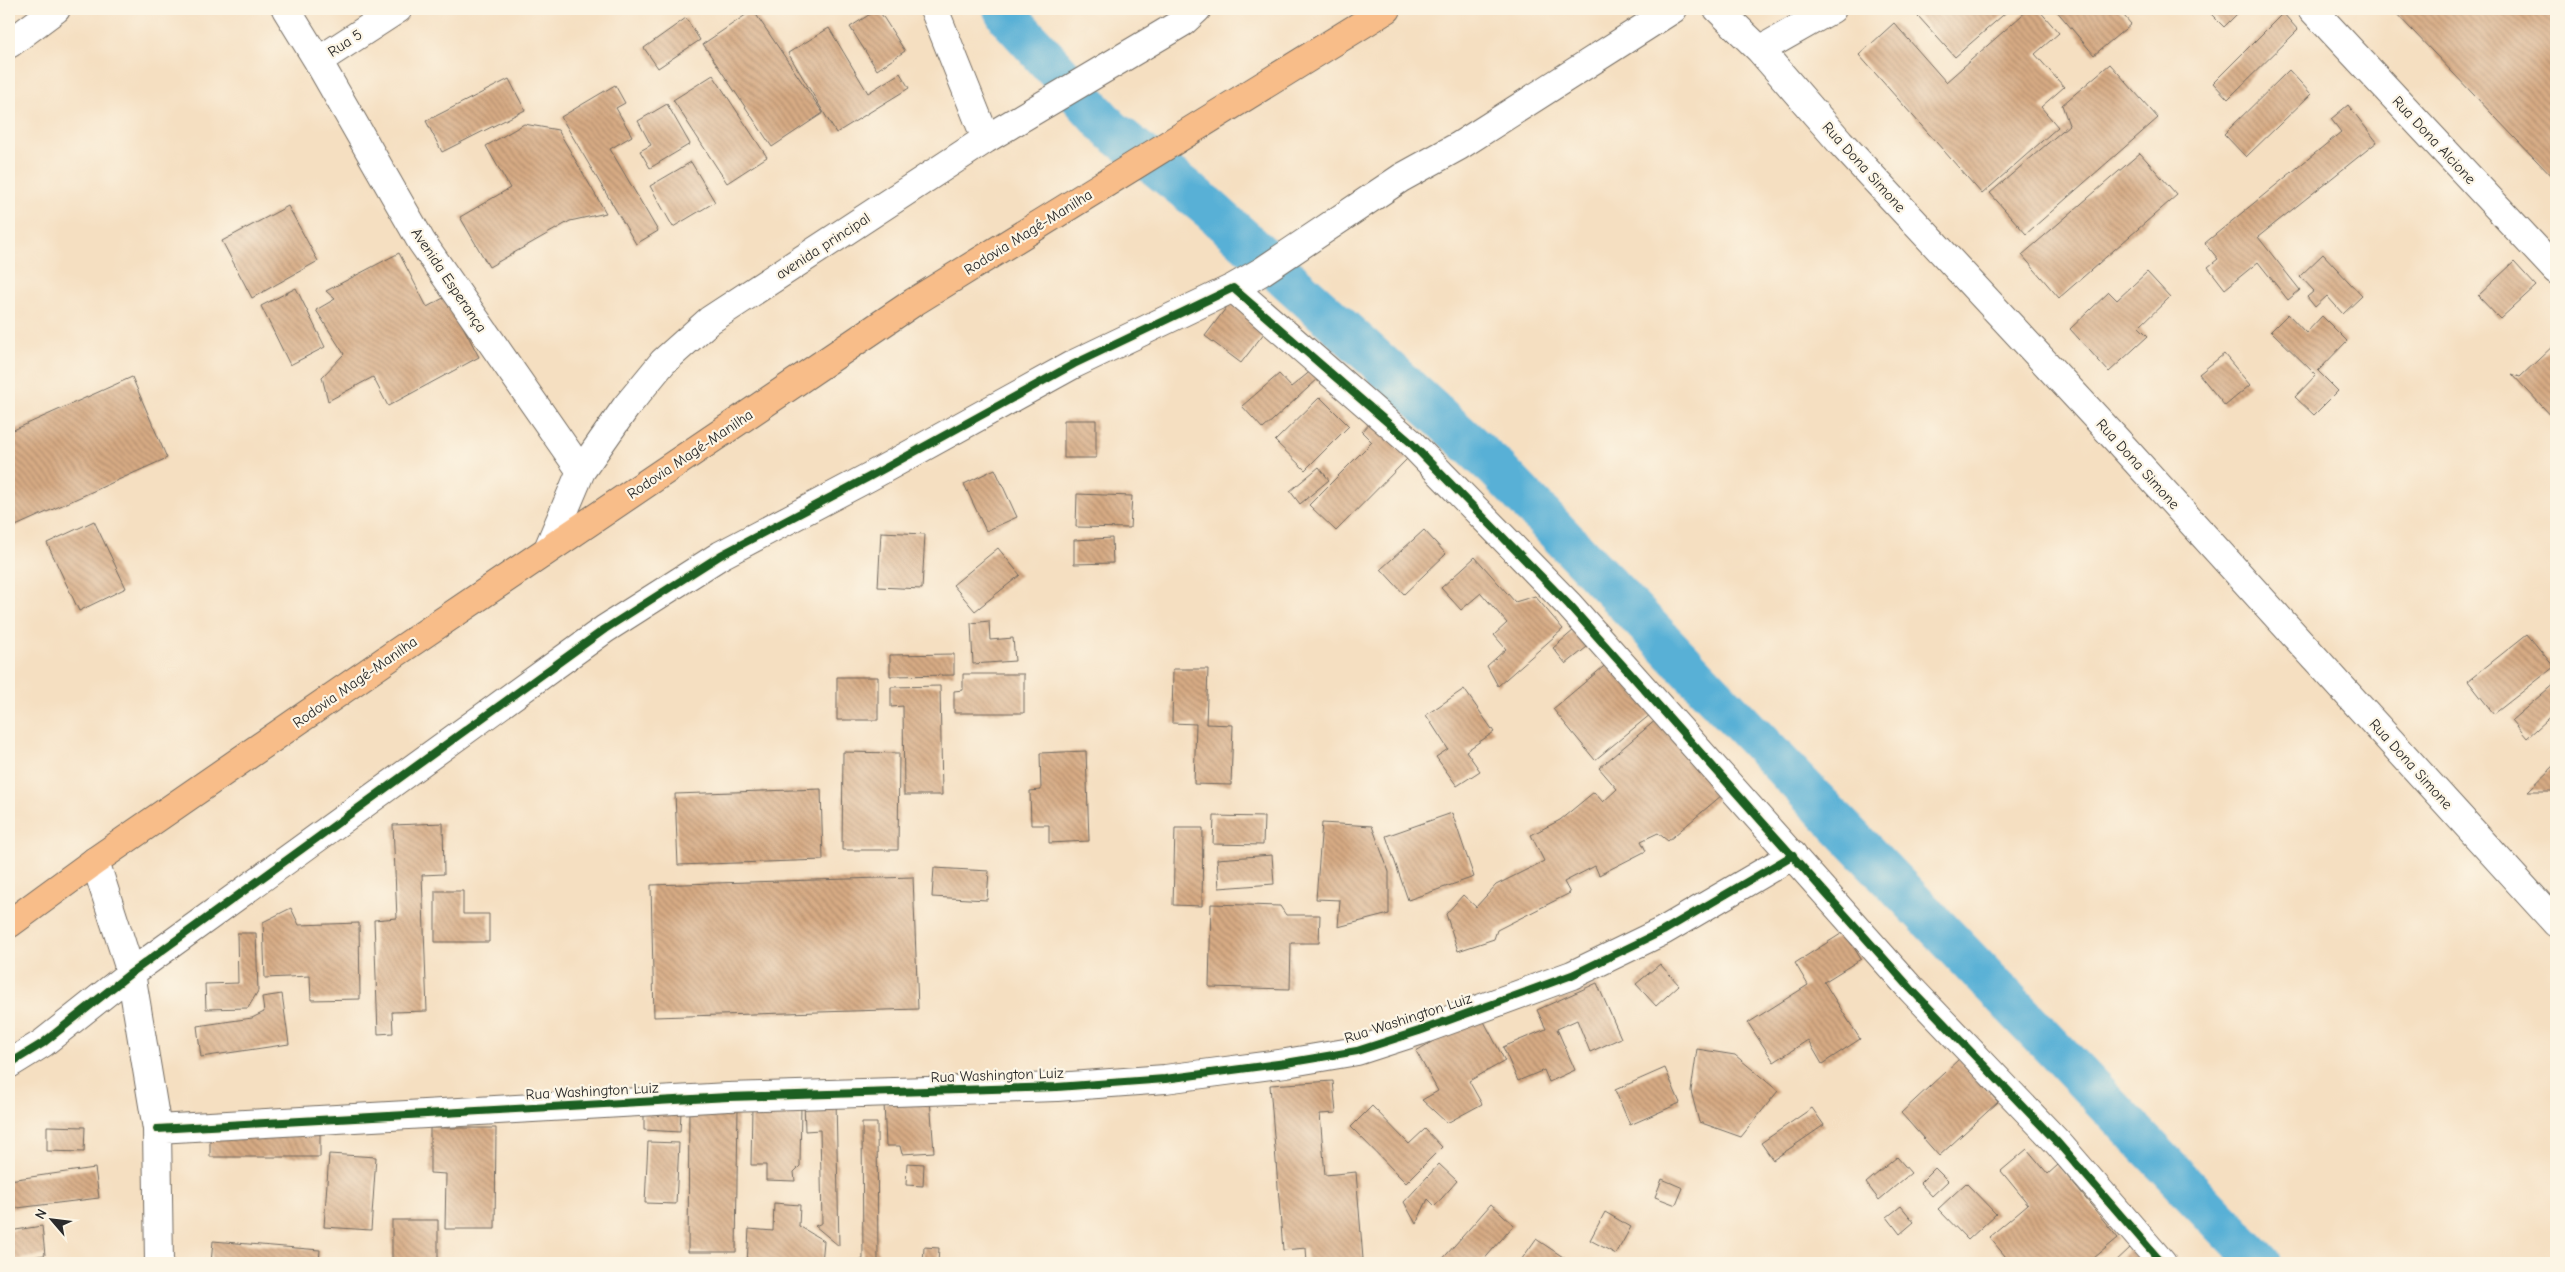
<svg xmlns="http://www.w3.org/2000/svg" width="2565" height="1272" font-family="'Comic Neue',sans-serif">
<style>
.lines{fill:none;stroke-linecap:round;stroke-linejoin:round}
.canal{stroke:#59b0d6;stroke-width:42}
.building{fill:url(#building-back-hatch)}
.minor-casing{stroke:#726a60;stroke-width:30}
.trunk-casing{stroke:#726a60;stroke-width:30}
.minor{stroke:#fff;stroke-width:28}
.trunk{stroke:#f8bd89;stroke-width:28}
.cycleway-casing{stroke:#fcf5e5;stroke-width:11}
.cycleway{stroke:#1b5e20;stroke-width:8}
.labels{text-anchor:middle;stroke-width:4.5;stroke-linejoin:round;paint-order:stroke}
.street-label{font-size:15px;fill:#2b2b2b;stroke:#fcf5e5}
</style>
<defs>
<pattern id="building-back-hatch" width="6" height="6" patternUnits="userSpaceOnUse" patternTransform="scale(1.25)"><rect width="6" height="6" fill="#d7ab84"/><path d="M-1 5l2 2M0 0l6 6M5-1l2 2" fill="none" stroke="#af8b6c"/></pattern>
</defs>
<rect width="100%" height="100%" fill="#fcf5e5"/>
<filter id="ink" filterUnits="userSpaceOnUse"><feTurbulence type="fractalNoise" baseFrequency=".02" numOctaves="2"/><feDisplacementMap in="SourceGraphic" scale="10" xChannelSelector="R" yChannelSelector="G"/><feConvolveMatrix kernelMatrix="1 2 1 2 8 2 1 2 1" color-interpolation-filters="sRGB"/></filter>
<filter id="wash" filterUnits="userSpaceOnUse"><feTurbulence type="fractalNoise" baseFrequency=".0096" numOctaves="4" result="noise"/><feDisplacementMap in="SourceGraphic" scale="20" xChannelSelector="R" yChannelSelector="G"/><feGaussianBlur stdDeviation="1.12" result="paint"/><feColorMatrix in="noise" values="0 0 0 0 0 0 0 0 0 0 0 0 0 0 0 0 0 1.4 0 .05"/><feComposite in="paint" operator="in"/></filter>
<g filter="url(#wash)">
<rect width="100%" height="100%" fill="#f5dfc1"/>
<g class="lines">
<path class="canal" d="M1004,9L1009,18L1110,129L1209,208L1496,468L2260,1263"/>
</g>
<g id="blocks">
<path class="building" d="M878,9L905,51L877,70L850,27Z
M1926,9H2010L1955,57L1918,16Z
M2029,9H2038L2059,33L2035,54L2064,87L2041,107L2058,127L1982,194L1859,55L1894,23L1946,82Z
M2055,9H2118L2131,24L2094,55Z
M2206,9H2242L2224,27Z
M2392,9H2556V181Z
M753,10L823,113L772,147L703,44Z
M2283,13L2298,30L2228,99L2213,83Z
M686,18L700,40L658,68L644,48Z
M829,28L868,93L900,73L909,88L836,133L788,53Z
M2110,64L2158,118L2026,234L1990,193L2069,125L2062,105Z
M2289,70L2311,94L2246,157L2224,134Z
M713,75L767,157L727,183L673,100Z
M509,79L525,110L442,152L426,121Z
M615,85L625,103L616,108L632,136L610,149L658,231L636,244L561,117Z
M667,104L690,144L650,168L640,151L651,145L638,121Z
M2348,105L2377,142L2258,237L2300,290L2288,300L2258,262L2225,289L2208,267L2218,259L2205,243L2341,132L2331,119Z
M524,124L558,130L606,213L570,221L489,267L460,217L510,188L486,146Z
M2140,153L2177,195L2059,298L2022,255Z
M691,162L715,202L673,227L650,186Z
M288,206L318,261L252,298L222,241Z
M399,253L427,307L447,296L479,357L388,406L373,377L328,401L322,377L344,354L316,310L335,299L326,291Z
M2323,254L2362,296L2343,314L2327,296L2315,307L2307,297L2314,291L2300,276Z
M2514,262L2536,286L2500,319L2478,296Z
M2147,272L2170,297L2139,327L2148,336L2109,372L2070,329L2109,292L2117,300Z
M296,288L325,347L290,365L261,306Z
M1232,300L1268,328L1241,363L1205,336Z
M2288,314L2306,333L2322,316L2347,341L2318,371L2338,391L2314,415L2295,397L2316,375L2271,331Z
M2556,343V421L2512,374L2520,377Z
M2224,354L2250,385L2225,406L2199,374Z
M1312,370L1319,378L1263,429L1242,406L1279,374L1291,387Z
M132,377L167,458L9,529V432Z
M1320,397L1349,426L1305,470L1275,441Z
M1064,420H1096V458H1064Z
M1372,421L1408,458L1336,531L1309,505L1372,442L1362,432Z
M1319,467L1329,480L1300,504L1290,491Z
M995,469L1017,517L986,531L964,484Z
M1077,494L1132,496L1130,528L1076,527Z
M94,521L126,588L79,611L47,543Z
M1424,530L1446,554L1404,594L1381,569Z
M881,532L925,534L922,589L878,587Z
M1112,538L1113,563L1074,564V540Z
M998,548L1020,575L975,611L953,585Z
M1475,557L1515,602L1535,596L1563,629L1498,686L1487,666L1506,649L1494,635L1507,623L1481,593L1461,610L1441,588Z
M989,621L990,640L1013,638L1015,661L973,664L971,623Z
M1574,630L1587,647L1566,664L1553,648Z
M2527,634L2554,667L2494,714L2468,681Z
M954,654V675L890,676V655Z
M1609,662L1651,714L1595,760L1553,709Z
M1173,669H1208L1206,724L1233,725L1231,785L1194,784L1196,724L1172,723Z
M963,674H1024V713H954V691L963,690Z
M837,677H878V720H837Z
M2556,682V712L2527,738L2512,720Z
M940,686L942,795H904L903,706L891,707V687Z
M1464,689L1494,732L1466,751L1480,771L1457,786L1436,757L1448,749L1426,715Z
M1657,719L1722,795L1668,841L1658,833L1641,841L1646,851L1599,875L1595,866L1564,882L1570,893L1497,930L1494,939L1458,951L1446,914L1463,895L1476,907L1496,885L1544,861L1531,835L1560,820L1594,792L1603,802L1617,789L1599,768Z
M1086,751L1089,841L1049,843V825H1031L1030,791L1041,790L1040,753Z
M843,752L899,753L898,850H842Z
M2556,764V791H2528Z
M821,789L823,860L678,865L675,794Z
M1452,813L1474,877L1408,900L1386,836Z
M1214,816L1264,817L1263,845L1213,844Z
M443,823L444,874L422,875L427,1011L392,1012L393,1033L378,1034L374,920L397,918L393,825Z
M1322,823L1372,826L1389,872V914L1338,927L1340,900L1316,899Z
M1175,828H1203L1202,906L1173,905Z
M1272,855L1274,884L1219,888L1217,859Z
M934,868L989,871L987,900L932,897Z
M913,877L918,1009L654,1017L651,885Z
M435,891H463V914H489V942H435Z
M1211,904L1280,906L1286,915H1320L1319,943H1291L1290,989L1209,987Z
M291,908L299,925L359,923L360,999L311,1000L310,976L265,978L263,922Z
M1844,932L1861,959L1824,982L1860,1039L1822,1064L1808,1040L1774,1062L1748,1023L1808,985L1795,963Z
M237,933H256L258,991L248,1008L206,1009L205,984L238,983Z
M1660,964L1679,985L1656,1006L1636,984Z
M1597,983L1621,1038L1590,1052L1577,1020L1557,1029L1575,1070L1549,1082L1544,1070L1518,1081L1503,1047L1546,1029L1537,1010Z
M282,994L289,1044L201,1057L197,1026L252,1018L264,1012L262,997Z
M1480,1014L1505,1061L1469,1081L1482,1104L1447,1123L1422,1100L1438,1091L1416,1051Z
M1697,1049L1735,1055L1778,1091L1741,1137L1699,1122L1691,1091Z
M1959,1059L1998,1102L1939,1156L1901,1113Z
M1665,1068L1680,1103L1630,1125L1615,1090Z
M1333,1081L1336,1113L1320,1114L1325,1175L1356,1172L1363,1259L1307,1263L1306,1248L1283,1250L1270,1085Z
M836,1099L839,1246L815,1226L822,1223L820,1130L805,1131L804,1100Z
M930,1099L934,1152L902,1154L900,1146H886L884,1103Z
M689,1106L738,1107L736,1252H688Z
M752,1106H801L800,1166L794,1172L795,1181L766,1180V1165H751Z
M1372,1106L1409,1144L1425,1129L1442,1147L1406,1183L1351,1127Z
M1812,1108L1824,1125L1773,1160L1761,1143Z
M644,1110L681,1111L680,1132L644,1130Z
M862,1123H877L878,1263H855L863,1259Z
M47,1126L85,1127L84,1152L47,1151Z
M430,1128H496L495,1229H445L446,1174L430,1173Z
M320,1134V1157H210V1135Z
M648,1142L679,1143L676,1204L645,1203Z
M2027,1149L2048,1174L2058,1165L2118,1238L2088,1263H2040L2038,1260L2034,1263H2011L1989,1237L2028,1204L2001,1171Z
M329,1154L376,1157L371,1230L324,1227Z
M1897,1157L1911,1173L1879,1200L1866,1183Z
M907,1163L924,1164L923,1186L906,1185Z
M1439,1164L1457,1181L1435,1206L1428,1199L1416,1224L1404,1202Z
M95,1168L99,1198L9,1209V1180Z
M1935,1168L1948,1181L1932,1196L1920,1183Z
M1662,1179L1683,1188L1676,1205L1655,1197Z
M1966,1183L1996,1214L1968,1240L1938,1209Z
M774,1203L800,1205L799,1226L824,1241L822,1263H747L749,1229L773,1231Z
M1491,1204L1514,1225L1481,1263H1442L1440,1262Z
M1901,1206L1914,1222L1900,1234L1887,1217Z
M1605,1212L1631,1227L1616,1254L1590,1240Z
M392,1220H438V1263H392Z
M42,1226L45,1255L9,1261V1231Z
M1536,1239L1572,1263H1519Z
M213,1241L320,1250L319,1263H211Z
M924,1247L939,1248L938,1263H923Z
M2130,1248L2145,1263H2114Z"/>
</g>
</g>
<g filter="url(#ink)">
<use href="#blocks" fill-opacity="0" stroke="#726a60" stroke-width="1"/>
<g class="lines">
<g class="minor-casing">
<path id="minor" d="M286,9L318,61L421,241L581,471L548,549
M1718,9L1760,50L1840,142L2115,438L2556,923
M2312,9L2556,270
M9,44L56,9
M1760,50L1832,9
M318,61L398,9
M986,139L1183,22L1197,9
M1233,288L1261,272L1401,178L1459,146L1673,9
M581,471L626,407L663,362L710,320L986,139L934,9
M95,861L131,973L157,1129L159,1263
M9,1064L43,1043L131,973L605,629L721,555L869,477L1074,364L1233,288L1410,442L1569,605L1911,989L2058,1143L2162,1263
M157,1129L728,1097L1057,1087L1165,1079L1286,1063L1357,1051L1419,1031L1572,975L1663,931L1793,855"/>
</g>
<g class="trunk-casing">
<path id="trunk" d="M9,924L95,861L396,653L914,302L1387,9"/>
</g>
<use href="#minor" class="minor"/>
<use href="#trunk" class="trunk"/>
<g class="cycleway-casing">
<path id="cycleway" d="M9,1064L43,1043L131,973L605,629L721,555L869,477L1074,364L1233,288L1410,442L1569,605L1911,989L2058,1143L2162,1263
M157,1129L728,1097L1057,1087L1165,1079L1286,1063L1357,1051L1419,1031L1572,975L1663,931L1793,855"/>
</g>
<use href="#cycleway" class="cycleway"/>
</g>
</g>
<g class="labels">
<g class="street-label">
<text transform="translate(345 43) rotate(-33)" y="5">Rua 5</text>
<text transform="translate(2434 140) rotate(47)" y="5">Rua Dona Alcione</text>
<text transform="translate(1864 167) rotate(48)" y="5">Rua Dona Simone</text>
<text transform="translate(1028 232) rotate(-32)" y="5">Rodovia Magé-Manilha</text>
<text transform="translate(823 246) rotate(-33)" y="5">avenida principal</text>
<text transform="translate(449 280) rotate(56)" y="5">Avenida Esperança</text>
<text transform="translate(690 454) rotate(-34)" y="5">Rodovia Magé-Manilha</text>
<text transform="translate(2138 464) rotate(48)" y="5">Rua Dona Simone</text>
<text transform="translate(355 682) rotate(-35)" y="5">Rodovia Magé-Manilha</text>
<text transform="translate(2411 764) rotate(48)" y="5">Rua Dona Simone</text>
<text transform="translate(1408 1018) rotate(-18)" y="5">Rua Washington Luiz</text>
<text transform="translate(997 1075) rotate(-2)" y="5">Rua Washington Luiz</text>
<text transform="translate(592 1091) rotate(-3)" y="5">Rua Washington Luiz</text>
</g>
</g>
<rect width="2565" height="1272" fill="none" stroke="#fcf5e5" stroke-width="30"/>
<g transform="translate(52 1220) rotate(298)" stroke="#fcf5e5" stroke-width="4" paint-order="stroke">
<path d="M0-4L9 19L0 12L-9 19Z" fill="#2b2b2b"/>
<text y="-8" font-size="14" font-weight="bold" text-anchor="middle" fill="#2b2b2b">N</text>
</g>
</svg>
